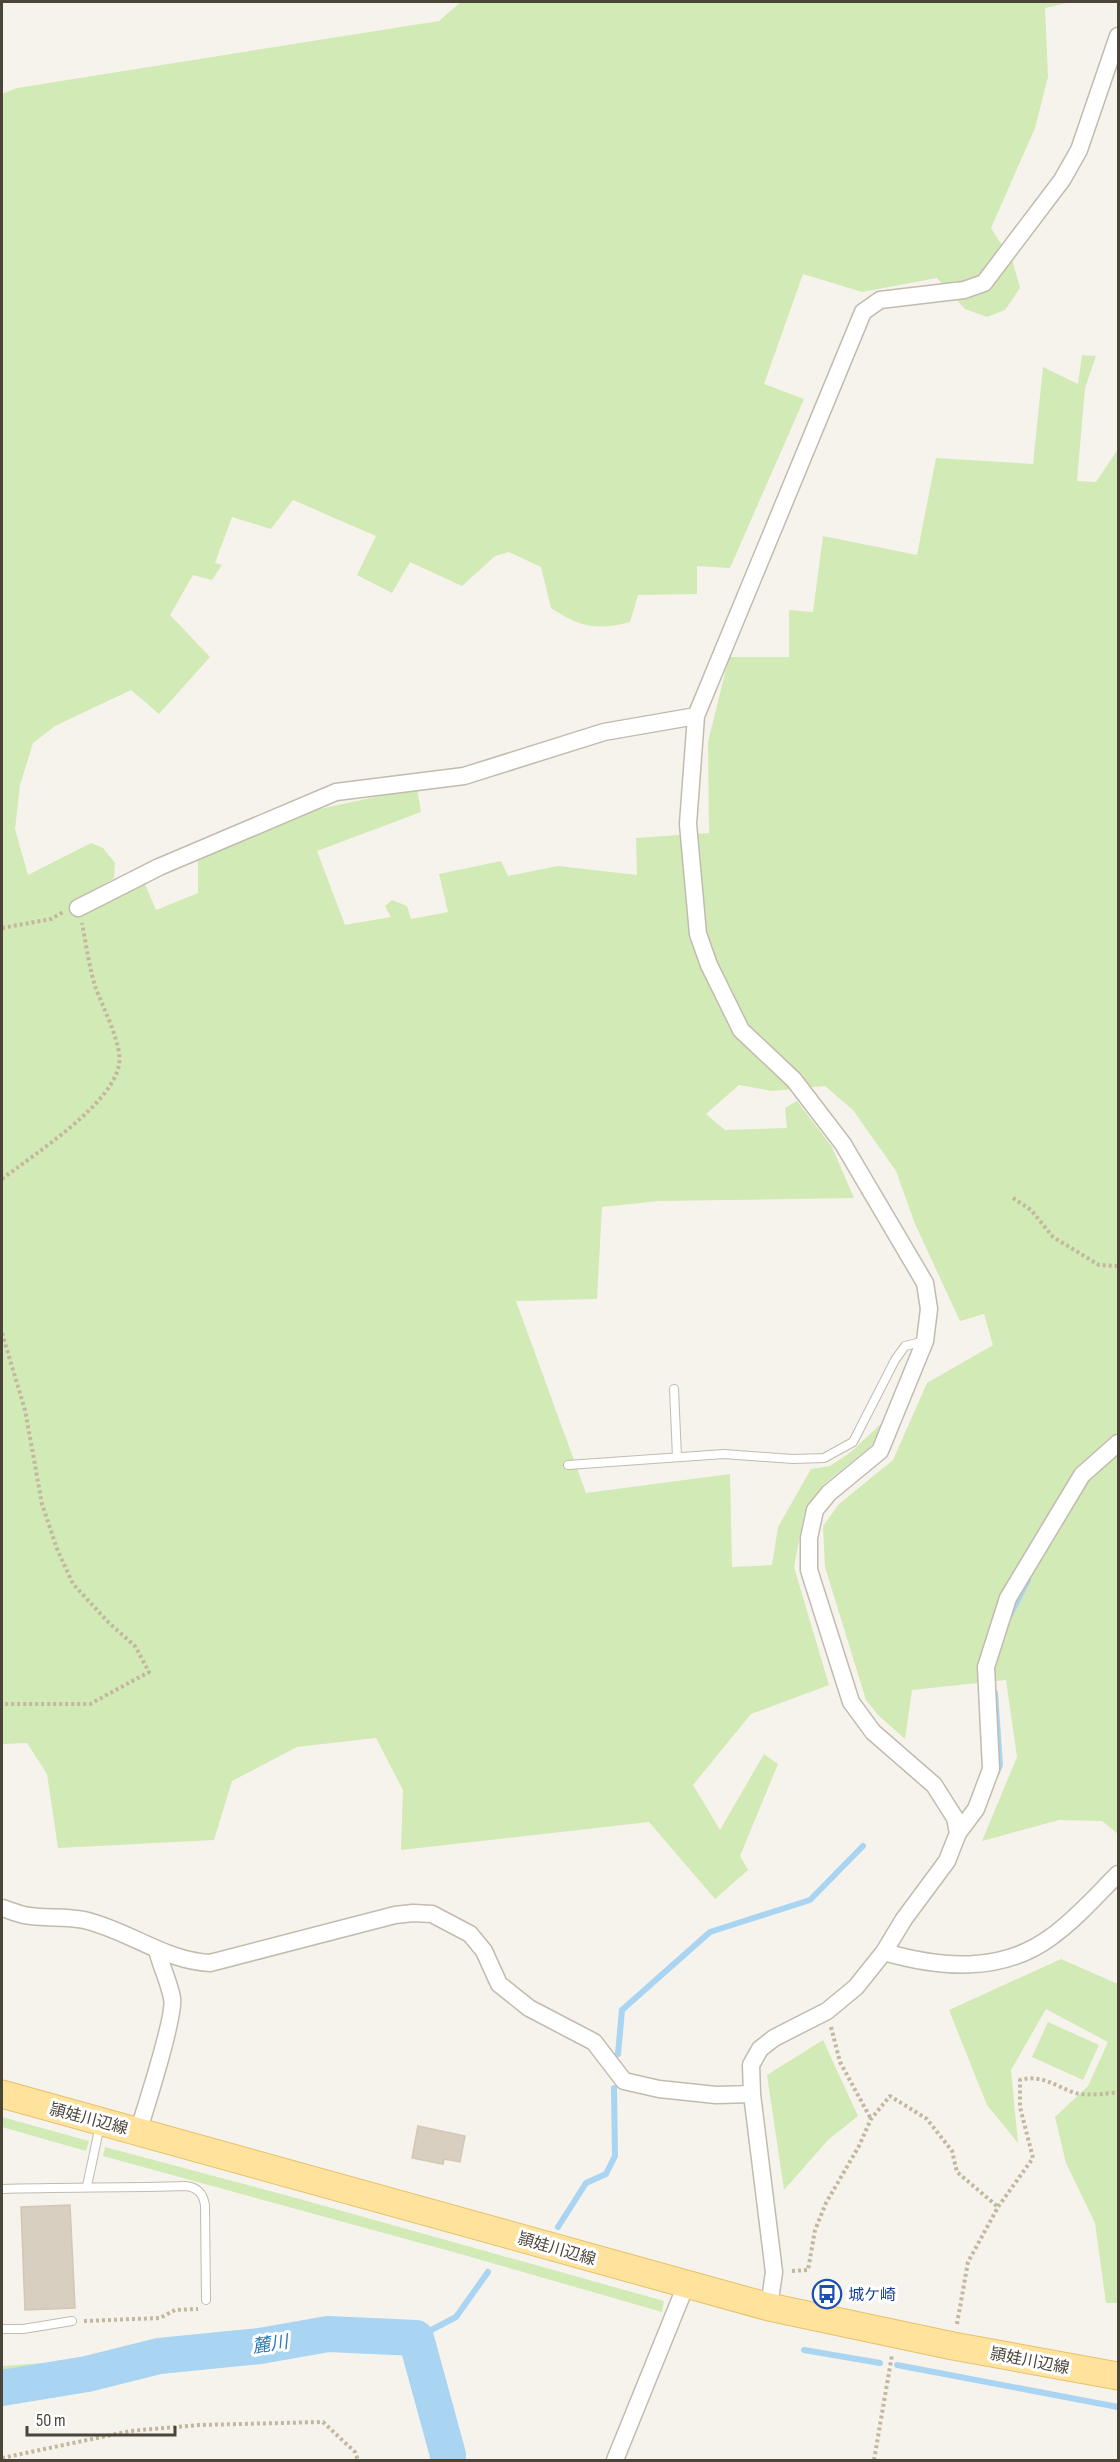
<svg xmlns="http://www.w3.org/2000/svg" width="1120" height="2462" font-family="'Sofia Sans Condensed','Noto Sans JP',sans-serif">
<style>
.green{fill:#d2eab5}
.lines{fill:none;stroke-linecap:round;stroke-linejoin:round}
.stream{stroke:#a9d4f2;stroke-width:6}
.river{stroke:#a9d4f2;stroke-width:36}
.building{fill:#d8cfc1;stroke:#d3c7b4;stroke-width:1.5}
.service-casing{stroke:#c2bbae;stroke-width:10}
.minor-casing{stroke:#c2bbae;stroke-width:19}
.primary-casing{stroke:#e6c16a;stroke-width:29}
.path{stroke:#c4b79f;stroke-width:4;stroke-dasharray:3 3;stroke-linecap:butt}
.service{stroke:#fff;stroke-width:8}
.minor{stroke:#fff;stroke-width:16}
.primary{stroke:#ffe39c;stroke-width:27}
.labels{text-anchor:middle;stroke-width:6;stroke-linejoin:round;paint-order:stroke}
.street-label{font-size:16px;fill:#4b4439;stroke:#fff}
.transit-label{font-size:16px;fill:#164399;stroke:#fff;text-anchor:start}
.water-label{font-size:18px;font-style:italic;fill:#2e7ab2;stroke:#fff}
</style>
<rect width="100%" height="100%" fill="#f6f3ec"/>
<path class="green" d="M461,2H1071L1045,8L1048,77L1035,128L991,228L1013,263L1020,288L1005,310L987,317L965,309L937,278L862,292L803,274L764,384L804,399L730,568L697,566V594L638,595L630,622C596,631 580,627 551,608L541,567L509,552L495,556L462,586L410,562L392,593L357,575L376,536L293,500L271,529L232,517L215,563L222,565L212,580L193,575L170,615L210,657L159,714L131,690L55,726L33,743L20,785L15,829L28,875L91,843L103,848L115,863L114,878L72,904L74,916L145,884L156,910L198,893V856L310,811L417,788L421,812L317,851L345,925L391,917L385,906L392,900L407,906L411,919L448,912L439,874L501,861L508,876L558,866L637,875L636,838L709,833L708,742L729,657H789V610L813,612L823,536L917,555L936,458L1033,464L1043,367L1078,384L1082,355L1096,356L1085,388L1077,481L1096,482L1118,449V1834L1102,1821L1059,1820L982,1841L1017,1757L1006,1680L912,1690L905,1739L878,1715L866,1700L825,1567L823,1526L839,1504L893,1460L927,1383L993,1345L984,1314L960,1321L915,1224L896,1171L853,1110L825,1086L772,1091L739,1085L706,1114L725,1130L787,1128L785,1108L797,1101L832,1147L854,1198L659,1201L602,1207L597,1299L516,1301L586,1493L730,1474L732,1567L772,1565L778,1527L811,1469L830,1466L851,1452L884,1421L871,1446L823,1485L804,1514L794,1567L829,1685L751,1714L693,1785L720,1830L764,1754L778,1764L740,1856L748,1870L715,1899L649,1822L401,1850L403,1790L376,1738L297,1747L232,1781L214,1840L58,1848L47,1774L27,1743L2,1744V94L17,88L439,21Z
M1061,1959L1118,1984V2303H1106L1095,2223L1066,2163L1055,2117L1088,2086L1108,2042L1046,2009L1011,2070L1018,2143L987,2105L949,2010Z
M1048,2022L1099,2045L1083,2080L1032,2057Z
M823,2040L858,2116L828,2140L784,2190L767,2075Z
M2,2117L89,2141L86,2151L2,2127Z
M105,2147L296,2198L664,2301L662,2312L457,2253L103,2156Z
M57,2362L55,2371L2,2379V2366Z"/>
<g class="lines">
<path class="stream" d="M1009,1617L1028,1580
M995,1693L1000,1765L997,1772
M618,2054L622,2010L710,1932L810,1900L863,1846
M558,2227L586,2183L606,2174L615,2156L614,2088
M416,2338L456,2317L488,2272
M804,2350L880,2363
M897,2365L1118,2407"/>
<path class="river" d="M2,2388L87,2374L159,2356L260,2346L328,2334L416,2338L448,2455V2460"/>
</g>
<path class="building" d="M418,2126L465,2136L460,2162L444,2159L443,2164L412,2158Z
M70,2205L75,2308L25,2310L21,2207Z"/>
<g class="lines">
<g class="service-casing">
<path id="service" d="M674,1389L677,1457
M568,1465L724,1454L793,1459L824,1458L853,1442L895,1360L905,1346L925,1341
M87,2186L100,2125
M2,2189C63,2187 124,2188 185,2186C197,2187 203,2193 205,2205L206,2300
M2,2329H23L72,2321"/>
</g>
<g class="minor-casing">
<path id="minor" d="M78,908L159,867L336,792L464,776L604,732L696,716
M958,1833L955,1818L934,1785L873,1732L851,1702L809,1570V1538L815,1510L829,1493L880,1451L925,1341L929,1309L925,1283L843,1144L794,1080L741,1030L709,965L698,934L688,824L696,716L863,312L880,300L964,290L984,283L1062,180L1079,150L1118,36
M2,1908C9,1910 16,1913 24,1915C43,1919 64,1916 84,1920C128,1930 165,1961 210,1963L395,1915L413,1913L432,1914L470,1934L484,1951L499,1984L529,2008L594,2042L624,2081L659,2089L716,2095L752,2094
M884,1952C940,1968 1001,1974 1051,1937C1076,1919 1097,1895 1118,1874
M138,2132C145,2110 176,2014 172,1998C169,1982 161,1966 157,1950
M769,2307L774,2272L752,2094L751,2065L760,2049L774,2038L827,2011L856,1987L884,1952L904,1919L947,1861L958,1833L976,1809L991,1769L986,1667L1008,1598L1082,1475L1118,1443
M615,2460L686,2285"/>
</g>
<g class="primary-casing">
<path id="primary" d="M2,2094L769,2307L953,2346L1118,2376"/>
</g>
<path class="path" d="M2,928L51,919L63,912
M2,1179C34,1154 111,1106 119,1065C123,1045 102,1006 95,986C89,966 86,944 82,923
M1013,1198L1031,1210L1053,1237L1099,1265L1118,1266
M2,1333L25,1410L42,1504L57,1549L73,1584L109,1623L135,1646L149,1672L90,1704H2
M831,2027L840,2062L871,2119
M792,2271L808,2270L815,2230L826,2203L859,2146L871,2119L890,2096L927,2119L952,2151L957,2172L998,2207
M84,2321L160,2318L175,2310L198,2309
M957,2324L968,2262L998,2207L1033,2158L1020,2107V2080C1042,2074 1055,2086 1075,2093C1088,2096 1105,2094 1118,2092
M2,2458L130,2431L199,2425L323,2422L355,2452L358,2460
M874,2460L892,2355"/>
<use href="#service" class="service"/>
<use href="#minor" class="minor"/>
<use href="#primary" class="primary"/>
</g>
<defs>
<g id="bus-ring" transform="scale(1.5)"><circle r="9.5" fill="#fff" stroke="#1a4fb4" stroke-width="1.5"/><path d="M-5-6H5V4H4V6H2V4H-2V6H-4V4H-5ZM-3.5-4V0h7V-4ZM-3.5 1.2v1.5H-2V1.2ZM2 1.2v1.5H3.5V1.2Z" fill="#1a4fb4"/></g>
</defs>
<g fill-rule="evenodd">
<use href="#bus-ring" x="827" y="2294"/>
</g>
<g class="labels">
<g class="street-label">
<text transform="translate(89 2118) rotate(15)" y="6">頴娃川辺線</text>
<text transform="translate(557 2248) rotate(16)" y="6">頴娃川辺線</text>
<text transform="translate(1030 2360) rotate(11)" y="6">頴娃川辺線</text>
</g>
<g class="transit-label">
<text x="848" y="2300">城ケ崎</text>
</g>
<g class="water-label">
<text transform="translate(270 2344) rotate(-9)" y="6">麓川</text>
</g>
</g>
<rect width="1120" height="2462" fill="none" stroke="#4b4439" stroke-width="6"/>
<path d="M27 2426v9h148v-9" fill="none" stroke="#4b4439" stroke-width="3"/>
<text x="36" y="2426" font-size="18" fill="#4b4439" stroke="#ffffff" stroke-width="4.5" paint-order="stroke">50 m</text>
</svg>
